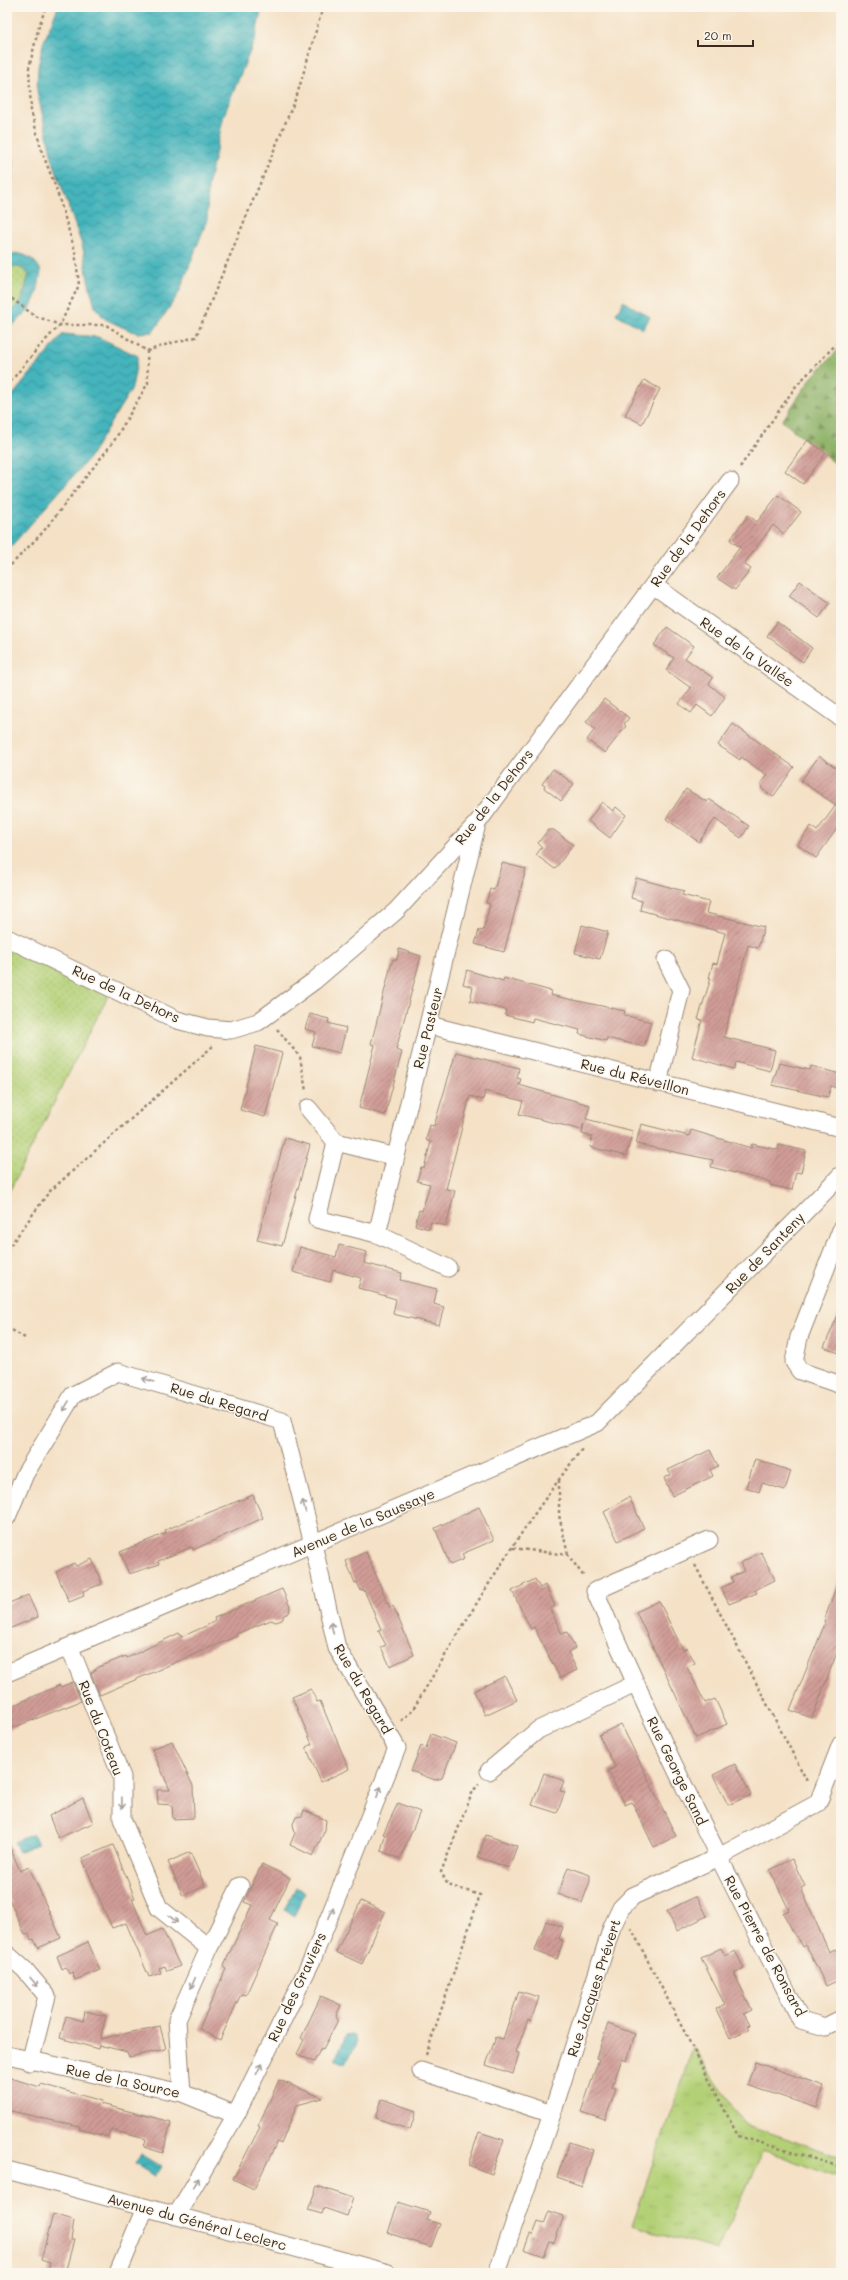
<svg xmlns="http://www.w3.org/2000/svg" width="848" height="2280" font-family="Mali,sans-serif">
<style>
.grass{fill:url(#grass-dots);stroke:#777d4a}
.forest{fill:url(#forest-firs);stroke:#646e42}
.park{fill:url(#park-tufts);stroke:#777d4a}
.water{fill:url(#water-waves);stroke:#406f6d}
.building{fill:url(#building-hatch)}
.lines{fill:none;stroke-linecap:round;stroke-linejoin:round}
.street-casing{stroke:#988672;stroke-width:19}
.path{stroke:#988672;stroke-width:2.5;stroke-dasharray:3 3;stroke-linecap:butt}
.street{stroke:#fff;stroke-width:17}
.oneway{stroke:#a79f9a}
.labels{text-anchor:middle;stroke-width:3;stroke-linejoin:round;paint-order:stroke}
.street-label{font-size:14px;fill:#3b2a1e;stroke:#fbf7ec}
</style>
<defs>
<pattern id="grass-dots" width="8" height="8" patternUnits="userSpaceOnUse"><rect width="8" height="8" fill="#b3d076"/><path d="M2 2h.1M6 6h.1" fill="none" stroke="#9bb366" stroke-width="1.8" stroke-linecap="round"/></pattern>
<pattern id="forest-firs" width="22" height="20" patternUnits="userSpaceOnUse"><rect width="22" height="20" fill="#8eb267"/><path d="M5 1l3.5 6h-7zM16 11l3.5 6h-7z" fill="#759154"/></pattern>
<pattern id="park-tufts" width="24" height="20" patternUnits="userSpaceOnUse"><rect width="24" height="20" fill="#b3d076"/><path d="M3 7l-1-3M5 7V3M7 7l1-3M15 17l-1-3M17 17v-4M19 17l1-3" fill="none" stroke="#9bb366"/></pattern>
<pattern id="water-waves" width="16" height="10" patternUnits="userSpaceOnUse"><rect width="16" height="10" fill="#44b4bc"/><path d="M0 5q4-4 8 0t8 0" fill="none" stroke="#3a9398"/></pattern>
<pattern id="building-hatch" width="6" height="6" patternUnits="userSpaceOnUse"><rect width="6" height="6" fill="#d09c96"/><path d="M-1 1l2-2M0 6l6-6M5 7l2-2" fill="none" stroke="#aa7f7a"/></pattern>
</defs>
<rect width="100%" height="100%" fill="#fbf7ec"/>
<filter id="ink" filterUnits="userSpaceOnUse"><feTurbulence type="fractalNoise" baseFrequency=".025" numOctaves="2"/><feDisplacementMap in="SourceGraphic" scale="8" xChannelSelector="R" yChannelSelector="G"/><feConvolveMatrix kernelMatrix="1 2 1 2 8 2 1 2 1" color-interpolation-filters="sRGB"/></filter>
<filter id="wash" filterUnits="userSpaceOnUse"><feTurbulence type="fractalNoise" baseFrequency=".012" numOctaves="4" result="noise"/><feDisplacementMap in="SourceGraphic" scale="16" xChannelSelector="R" yChannelSelector="G"/><feGaussianBlur stdDeviation="0.9" result="paint"/><feColorMatrix in="noise" values="0 0 0 0 0 0 0 0 0 0 0 0 0 0 0 0 0 1.4 0 .05"/><feComposite in="paint" operator="in"/></filter>
<g filter="url(#wash)">
<rect width="100%" height="100%" fill="#f4e1c6"/>
<path class="grass" d="M7,265L22,268L29,274L22,300L7,315Z
M7,946L113,986L7,1196Z"/>
<path class="forest" d="M841,347V468L782,421L812,377Z"/>
<path class="park" d="M693,2047L744,2124L841,2157V2179L764,2150L717,2250L632,2225Z"/>
<path class="water" d="M58,7H262L255,39L224,115L208,186L207,220L179,293L153,332L137,333L122,327L105,319L95,307L88,280L83,248L53,162L37,91L38,67L43,44Z
M7,148C17,161 13,184 7,197Z
M7,254C22,251 35,258 41,271C37,300 32,312 7,329V315L22,300L29,274L22,268L7,265Z
M623,301L650,317L643,329L616,314Z
M63,334L98,337L138,356L132,388L89,458L7,551V402Z
M33,1834L38,1844L19,1852L14,1842Z
M296,1887L305,1893L294,1916L284,1910Z
M351,2035L355,2036L357,2041L346,2064L335,2059L346,2036Z
M141,2154L161,2166L154,2176L135,2164Z"/>
<g id="blocks">
<path class="building" d="M644,380L660,389L642,424L625,415Z
M808,440L826,453L803,484L785,471Z
M778,495L801,512L784,534L773,525L744,564L751,569L735,590L717,578L740,547L730,540L748,515L757,522Z
M800,581L830,603L819,618L789,596Z
M777,622L812,648L803,662L767,636Z
M667,627L694,646L685,658L713,678L709,684L725,697L712,716L697,705L691,713L679,704L691,688L666,670L674,658L654,645Z
M604,699L629,718L624,724L626,726L605,753L587,740L595,729L586,722Z
M733,724L794,767L773,797L762,789L761,783L767,775L741,757L740,760L718,745Z
M819,756L841,771V823L816,858L798,845L811,826L817,831L836,805L801,781Z
M553,769L574,784L561,801L544,788L545,786L542,784Z
M686,789L707,802L709,799L749,826L741,838L715,819L699,842L666,819Z
M602,802L613,811L616,807L626,815L610,838L588,821Z
M548,830H554L573,845L555,869L536,855L542,847L538,843Z
M502,863L526,869L504,952L475,944L479,930L483,931L490,904L486,903L490,889L494,890Z
M636,878L684,891L682,895L709,902L706,913L764,927L758,948L748,945L724,1037L775,1050L770,1071L736,1062L734,1069L692,1057L702,1020L698,1019L711,978H709L713,963L717,964L725,933L640,910L642,901L631,898Z
M582,925L608,932L600,959L575,953Z
M399,949L421,956L396,1050L402,1052L385,1115L359,1108L375,1045L371,1044L390,969L393,959L397,960Z
M467,970L503,981L504,978L551,991L550,995L625,1011L624,1015L651,1022L644,1047L607,1038L606,1041L579,1034L580,1030L533,1018L532,1022L505,1015L506,1010L470,1001L473,987L463,984Z
M310,1014L329,1019L328,1023L346,1028L340,1053L312,1046L316,1032L305,1029Z
M256,1046L282,1053L265,1117L240,1110Z
M456,1052L519,1068L517,1078L521,1079L519,1085L590,1105L586,1119L633,1131L626,1156L590,1147L592,1137L582,1134L584,1123L582,1130L519,1114L523,1101L485,1091L483,1100L470,1096L446,1189L455,1191L446,1226L431,1222L429,1229L415,1225L419,1210L422,1211L430,1184L417,1181L421,1167L424,1168L431,1142L426,1140L430,1125L434,1126Z
M779,1063L810,1070L811,1066L840,1074L836,1088L831,1086L828,1097L772,1085Z
M641,1124L689,1136L691,1130L751,1148L752,1144L778,1150L779,1145L806,1151L801,1173L796,1172L792,1190L770,1185V1182L711,1167L713,1160L636,1144Z
M285,1138L310,1145L282,1246L257,1240Z
M339,1245L367,1252L364,1263L402,1273L400,1280L437,1289L434,1304L444,1307L439,1325L393,1314L396,1299L358,1288L361,1278L333,1270L330,1282L293,1272L300,1247L336,1257Z
M841,1308V1354L824,1347Z
M710,1450L718,1466L710,1470L713,1476L672,1496L664,1478L671,1475L668,1470Z
M755,1459L791,1471L785,1490L762,1483L759,1492L746,1487Z
M253,1495L263,1518L193,1550L192,1547L158,1561L160,1564L129,1574L120,1552L166,1533L165,1530Z
M629,1497L644,1528L618,1541L604,1512Z
M479,1507L494,1540L462,1554L464,1559L450,1565L435,1528Z
M366,1552L390,1608L393,1606L414,1655L390,1666L381,1647L386,1645L378,1630L381,1629L364,1590L361,1591L357,1582L355,1583L346,1561Z
M761,1552L775,1580L755,1590L757,1593L729,1604L721,1588L733,1582L731,1577L744,1571L740,1563Z
M92,1559L102,1584L83,1591L84,1596L69,1602L56,1572L74,1563L76,1566Z
M535,1579L540,1588L545,1585L555,1606L550,1609L562,1634L567,1632L575,1648L568,1652L577,1670L560,1678L534,1627L531,1629L512,1591Z
M839,1579L841,1642L812,1718L790,1710L826,1621H824Z
M282,1589L290,1607L289,1613L284,1615L282,1620L276,1622L271,1620L236,1634L237,1636L100,1695L91,1673L99,1667L126,1656L127,1658L179,1633L181,1637L206,1626L215,1621L214,1618Z
M28,1595L38,1617L11,1628L7,1620V1604Z
M659,1601L683,1650L687,1648L695,1663L687,1667L705,1703L715,1699L727,1724L696,1738L636,1612Z
M505,1676L517,1700L485,1715L474,1691Z
M73,1682L81,1701L7,1730V1708L60,1685L61,1687Z
M311,1689L317,1702L320,1701L349,1769L321,1782L306,1747L312,1744L292,1697Z
M621,1724L676,1836L654,1847L632,1802L625,1805L608,1771L615,1767L599,1735Z
M431,1734L456,1743L442,1778L435,1780L411,1771L421,1746L426,1748Z
M172,1741L193,1786L194,1818L173,1819L172,1805L158,1804L157,1790H170L152,1749Z
M735,1764L751,1795L728,1805L713,1775Z
M544,1773L564,1781L560,1791L565,1792L557,1813L532,1805Z
M83,1798L93,1823L58,1838L49,1816Z
M398,1803L420,1812L400,1859L381,1851L385,1835L383,1834Z
M304,1810L326,1820L325,1830L313,1856L290,1845L295,1833L293,1824L296,1817L302,1816Z
M486,1835L517,1846L509,1868L478,1857Z
M7,1840L20,1871L29,1867L61,1938L38,1948L34,1939L31,1940L29,1934L25,1935L7,1894Z
M113,1845L135,1898L132,1899L147,1936L162,1929L180,1966L167,1971L165,1966L159,1968L161,1973L149,1977L126,1923L112,1928L82,1858Z
M190,1852L205,1886L183,1896L168,1862Z
M792,1859L805,1886L801,1888L829,1952L835,1949L841,1960V1979L826,1986L806,1945L803,1947L797,1936L796,1937L783,1913L789,1910L770,1870Z
M262,1864L290,1878L270,1920L278,1924L246,1995L241,1994L220,2040L199,2029L226,1969L223,1967L252,1905L244,1902Z
M568,1867L590,1875V1881L582,1903L558,1894Z
M697,1896L707,1916L677,1931L667,1911Z
M361,1901L385,1912L362,1964L336,1952Z
M546,1921L563,1927L559,1939L563,1941L557,1959L535,1951Z
M88,1942L100,1970L75,1980L72,1972L69,1974L66,1967L62,1969L57,1956Z
M721,1948L725,1956L735,1951L744,1968L734,1973L752,2010L744,2014L750,2025L747,2026L749,2029L730,2038L716,2009L725,2005L701,1958Z
M519,1991L539,1997L531,2021L528,2020L516,2052L519,2053L513,2074L486,2065L496,2037L503,2039Z
M321,1996L341,2005L336,2016L338,2020L323,2049L321,2048L314,2062L297,2054L304,2040L301,2038Z
M85,2011L106,2016L100,2039L160,2026L166,2049L129,2057L127,2052L99,2045L98,2049L60,2038L66,2016L83,2021Z
M608,2024L635,2034L627,2061L622,2059L612,2087L616,2089L605,2120L581,2112L599,2059L596,2058Z
M755,2062L824,2086L817,2108L747,2085Z
M7,2077L40,2087L41,2084L55,2088L102,2101L101,2104L171,2122L163,2153L144,2147L146,2139L111,2130L109,2137L79,2129L80,2127L7,2110Z
M279,2080L323,2098L297,2105L281,2144L277,2142L254,2189L233,2179L260,2127L258,2126Z
M382,2099L416,2111L410,2130L376,2118Z
M479,2132L504,2140L492,2174L468,2165Z
M569,2142L593,2150L582,2186L557,2177Z
M317,2186L353,2198L347,2216L324,2208L322,2214L308,2210Z
M398,2202L430,2212L427,2220L440,2224L431,2247L388,2233Z
M549,2211L564,2216L554,2243L550,2242L544,2257L524,2250L530,2234L533,2235L538,2222L544,2224Z
M53,2214L74,2220L71,2240H74L65,2273H48L50,2263L41,2260Z"/>
</g>
</g>
<g filter="url(#ink)">
<use href="#blocks" fill-opacity="0" stroke="#988672" stroke-width="1"/>
<g class="lines">
<g class="street-casing">
<path id="street" d="M653,585L841,718
M7,938L177,1020L208,1028L231,1030L258,1022L314,981L396,911L478,822L730,481
M429,1025L841,1128
M658,1083L681,990L666,960
M308,1108L336,1142
M396,1157L336,1142L317,1219L377,1234L448,1268
M841,1230L799,1337L794,1362L800,1371L841,1385
M377,1234L477,824
M7,1517L25,1474L73,1395L118,1372L282,1421L313,1544L337,1648L397,1748L312,1960L236,2115L176,2216
M709,1540L595,1591C657,1737 729,1878 801,2020L825,2027L841,2019
M70,1648L122,1777V1819L159,1908L209,1948
M7,1673L597,1423L841,1175
M489,1771L538,1730L635,1684
M7,1954L25,1970L47,1996L30,2062
M7,2055L182,2093L236,2115
M421,2071L552,2114
M182,2093L177,2020L209,1948L240,1886
M7,2170L388,2273
M118,2273L145,2208
M497,2273L552,2114L612,1927L621,1908L633,1896L719,1857L818,1803L841,1744"/>
</g>
<path class="path" d="M7,295L35,316L60,325H106L147,351L148,383L114,441L43,532L7,569
M147,351L168,344L196,337L297,95L323,7
M7,386L38,348L60,325L79,285L75,251L56,188L42,152L31,111L29,68L39,26L46,7
M740,467L796,386L841,339
M277,1029L300,1057L306,1091
M7,1250L49,1192L213,1046
M7,1327L25,1338
M559,1480V1515L568,1555
M513,1548L568,1555L585,1578
M695,1565L807,1781
M401,1721L412,1711C465,1622 518,1531 582,1449
M631,1928L738,2136L841,2167
M426,2055L480,1895L448,1885L441,1872L473,1791L479,1784"/>
<use href="#street" class="street"/>
</g>
<defs><path id="oneway-shaft" d="M-6 0H5M1.5-3L5.5 0L1.5 3" fill="none" stroke-width="1.6" stroke-linecap="round" stroke-linejoin="round"/></defs>
<g class="oneway">
<use href="#oneway-shaft" transform="translate(148 1380) rotate(-163)"/>
<use href="#oneway-shaft" transform="translate(66 1406) rotate(121)"/>
<use href="#oneway-shaft" transform="translate(304 1506) rotate(-104)"/>
<use href="#oneway-shaft" transform="translate(332 1628) rotate(-103)"/>
<use href="#oneway-shaft" transform="translate(379 1792) rotate(-68)"/>
<use href="#oneway-shaft" transform="translate(122 1803) rotate(89)"/>
<use href="#oneway-shaft" transform="translate(331 1913) rotate(-68)"/>
<use href="#oneway-shaft" transform="translate(173 1919) rotate(39)"/>
<use href="#oneway-shaft" transform="translate(34 1982) rotate(50)"/>
<use href="#oneway-shaft" transform="translate(193 1983) rotate(113)"/>
<use href="#oneway-shaft" transform="translate(259 2069) rotate(-64)"/>
<use href="#oneway-shaft" transform="translate(196 2183) rotate(-59)"/>
</g>
</g>
<g class="labels">
<g class="street-label">
<text transform="translate(688 538) rotate(-54)" y="5">Rue de la Dehors</text>
<text transform="translate(747 652) rotate(35)" y="5">Rue de la Vallée</text>
<text transform="translate(494 797) rotate(-52)" y="5">Rue de la Dehors</text>
<text transform="translate(126 994) rotate(25)" y="5">Rue de la Dehors</text>
<text transform="translate(428 1028) rotate(-76)" y="5">Rue Pasteur</text>
<text transform="translate(635 1077) rotate(14)" y="5">Rue du Réveillon</text>
<text transform="translate(765 1253) rotate(-46)" y="5">Rue de Santeny</text>
<text transform="translate(219 1402) rotate(17)" y="5">Rue du Regard</text>
<text transform="translate(363 1523) rotate(-23)" y="5">Avenue de la Saussaye</text>
<text transform="translate(363 1689) rotate(60)" y="5">Rue du Regard</text>
<text transform="translate(101 1728) rotate(69)" y="5">Rue du Coteau</text>
<text transform="translate(677 1771) rotate(64)" y="5">Rue George Sand</text>
<text transform="translate(765 1946) rotate(62)" y="5">Rue Pierre de Ronsard</text>
<text transform="translate(297 1987) rotate(-65)" y="5">Rue des Graviers</text>
<text transform="translate(594 1988) rotate(-72)" y="5">Rue Jacques Prévert</text>
<text transform="translate(123 2081) rotate(12)" y="5">Rue de la Source</text>
<text transform="translate(197 2222) rotate(15)" y="5">Avenue du Général Leclerc</text>
</g>
</g>
<rect width="848" height="2280" fill="none" stroke="#fbf7ec" stroke-width="24"/>
<path d="M698 40v6h55v-6" fill="none" stroke="#3b2a1e" stroke-width="2"/>
<text x="704" y="40" font-size="12" fill="#3b2a1e" stroke="#fbf7ec" stroke-width="3" paint-order="stroke">20 m</text>
</svg>
